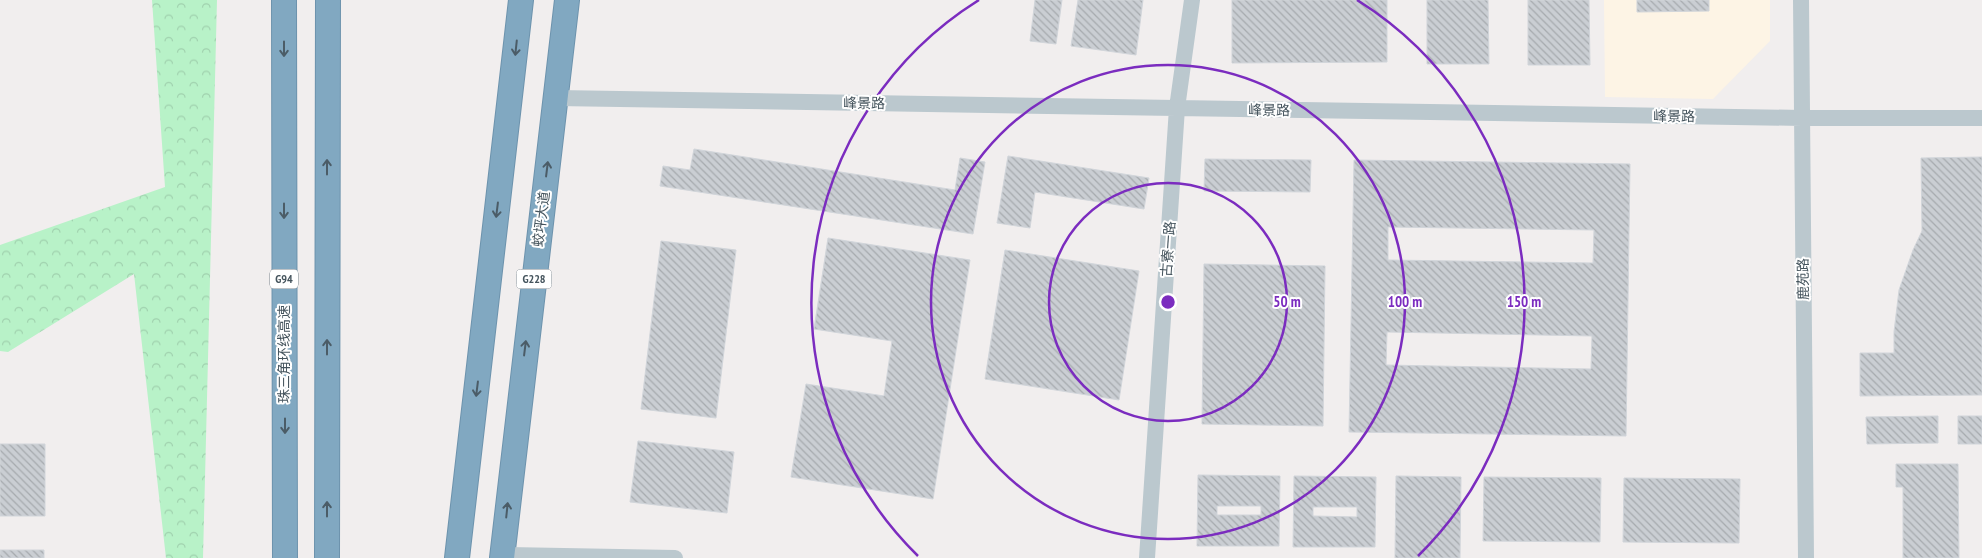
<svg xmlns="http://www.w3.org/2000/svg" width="1982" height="558" font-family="'PT Sans Narrow','Noto Sans SC',sans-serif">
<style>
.commercial{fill:#fdf4e5}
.forest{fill:url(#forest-crowns)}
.building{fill:url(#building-back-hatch);stroke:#d1d5da;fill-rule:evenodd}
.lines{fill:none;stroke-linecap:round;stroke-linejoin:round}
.highway-casing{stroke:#6d93ad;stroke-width:26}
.minor{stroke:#bbc8ce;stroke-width:16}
.highway{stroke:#81a8c1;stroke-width:24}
.oneway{stroke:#4b5c67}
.ring{fill:none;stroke:#7b2cbf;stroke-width:2.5}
.labels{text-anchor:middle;stroke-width:4;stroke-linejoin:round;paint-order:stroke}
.shield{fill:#fff;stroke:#7d878e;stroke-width:1}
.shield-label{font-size:12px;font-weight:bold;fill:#45545d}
.street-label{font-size:14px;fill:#45545d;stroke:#fff}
.centre{fill:#7b2cbf;stroke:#fff;stroke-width:2.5}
.ring-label{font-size:15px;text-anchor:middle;font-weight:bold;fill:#7b2cbf;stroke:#fff;stroke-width:4;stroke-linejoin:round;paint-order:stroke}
</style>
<defs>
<pattern id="forest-crowns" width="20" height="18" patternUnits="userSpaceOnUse" patternTransform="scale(1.25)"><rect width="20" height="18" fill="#b8f2c8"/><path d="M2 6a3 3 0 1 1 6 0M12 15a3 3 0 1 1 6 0" fill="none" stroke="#a0d1ae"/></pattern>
<pattern id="building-back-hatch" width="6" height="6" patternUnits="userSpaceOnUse" patternTransform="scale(1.25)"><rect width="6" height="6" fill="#caced3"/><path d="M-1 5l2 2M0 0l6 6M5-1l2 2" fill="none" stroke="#a6aaae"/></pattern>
</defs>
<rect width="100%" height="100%" fill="#f1eeee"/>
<path class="commercial" d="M1604,0H1770V41L1713,99L1605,97Z"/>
<path class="forest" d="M152,0H217L203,558H166L134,274L8,352L0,351V245L165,187Z"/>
<path class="building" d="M1035,0H1062L1056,44L1030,41Z
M1078,0H1143L1136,55L1071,46Z
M1232,0H1387V62L1232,63Z
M1427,0H1488L1489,64H1427Z
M1528,0H1589L1590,65H1528Z
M1637,0H1709V11L1637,12Z
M694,149L955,190L960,158L985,162L973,234L660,186L663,166L690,170Z
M1008,156L1149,178L1144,209L1035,192L1030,228L997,223Z
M1982,157V395L1860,396V353H1894V332L1899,290L1913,250L1922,231L1921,158Z
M1205,159L1311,160L1310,192L1204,191Z
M1354,160L1630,164L1626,436L1349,432ZM1388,227L1594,230L1593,263L1388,260ZM1387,332L1592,336L1591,369L1386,365Z
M828,238L970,260L933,499L791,477L806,384L884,396L892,341L814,329Z
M661,241L736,250L716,418L641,409Z
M1005,250L1139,271L1119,400L985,379Z
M1204,264L1325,266L1323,426L1202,424Z
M1938,416V443L1867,444L1866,417Z
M1958,416H1982V444H1958Z
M638,441L734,452L727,513L630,502Z
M0,444H45V516H0Z
M1896,464H1958L1959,558H1903V487H1896Z
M1198,475L1280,476L1279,546H1197ZM1217,506H1261V515H1217Z
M1294,476L1376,477L1375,547H1293ZM1313,507H1357V517L1313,516Z
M1396,476L1461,477L1460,558H1395Z
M1484,477L1601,478L1600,542L1483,541Z
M1624,478L1740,479L1739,543L1623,542Z
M0,550H44V558H0Z"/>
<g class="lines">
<g class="highway-casing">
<path id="highway" d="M284,0L285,558
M327,558L328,0
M457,558L521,0
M502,558L567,0"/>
</g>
<path class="minor" d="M1801,0L1806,558
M556,98L1802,118H1982
M502,555L675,558
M1147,558L1177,108L1192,0"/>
<use href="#highway" class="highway"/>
</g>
<defs><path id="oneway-shaft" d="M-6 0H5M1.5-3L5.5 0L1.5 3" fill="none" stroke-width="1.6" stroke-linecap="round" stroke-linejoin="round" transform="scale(1.25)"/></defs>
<g class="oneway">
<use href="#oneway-shaft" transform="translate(516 48) rotate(96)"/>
<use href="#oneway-shaft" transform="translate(284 49) rotate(90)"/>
<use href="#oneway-shaft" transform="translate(327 167) rotate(-90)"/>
<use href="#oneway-shaft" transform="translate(547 169) rotate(-83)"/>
<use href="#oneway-shaft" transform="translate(497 210) rotate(97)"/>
<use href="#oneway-shaft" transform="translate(284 211) rotate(90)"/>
<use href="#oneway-shaft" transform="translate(327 347) rotate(-90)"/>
<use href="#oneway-shaft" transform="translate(525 348) rotate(-83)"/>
<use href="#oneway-shaft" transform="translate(477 389) rotate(97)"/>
<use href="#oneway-shaft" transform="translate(285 426) rotate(90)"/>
<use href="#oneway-shaft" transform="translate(327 509) rotate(-90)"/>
<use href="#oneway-shaft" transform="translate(507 510) rotate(-84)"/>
</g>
<g class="ring">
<circle cx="1168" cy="302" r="119"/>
<circle cx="1168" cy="302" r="237"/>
<path d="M918 556A356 356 0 0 1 979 0M1357 0A356 356 0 0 1 1418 556"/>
</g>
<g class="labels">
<g class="shield">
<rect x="270" y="269.5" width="28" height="19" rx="4"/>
<rect x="516.5" y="269.5" width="35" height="19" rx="4"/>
</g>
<g class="shield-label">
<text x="284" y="283">G94</text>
<text x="534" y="283">G228</text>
</g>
<g class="street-label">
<text transform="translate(864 103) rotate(1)" y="5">峰景路</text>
<text transform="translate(1269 110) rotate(1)" y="5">峰景路</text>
<text transform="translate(1674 116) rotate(1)" y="5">峰景路</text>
<text transform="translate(541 219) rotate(-83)" y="5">蛟坪大道</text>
<text transform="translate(1168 249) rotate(-86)" y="5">古寮一路</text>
<text transform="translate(1803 279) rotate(-91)" y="5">鹿苑路</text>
<text transform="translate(284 354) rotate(-90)" y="5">珠三角环线高速</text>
</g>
</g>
<circle cx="1168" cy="302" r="8" class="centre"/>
<g class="ring-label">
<text x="1287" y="307">50 m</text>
<text x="1405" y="307">100 m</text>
<text x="1524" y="307">150 m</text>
</g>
</svg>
